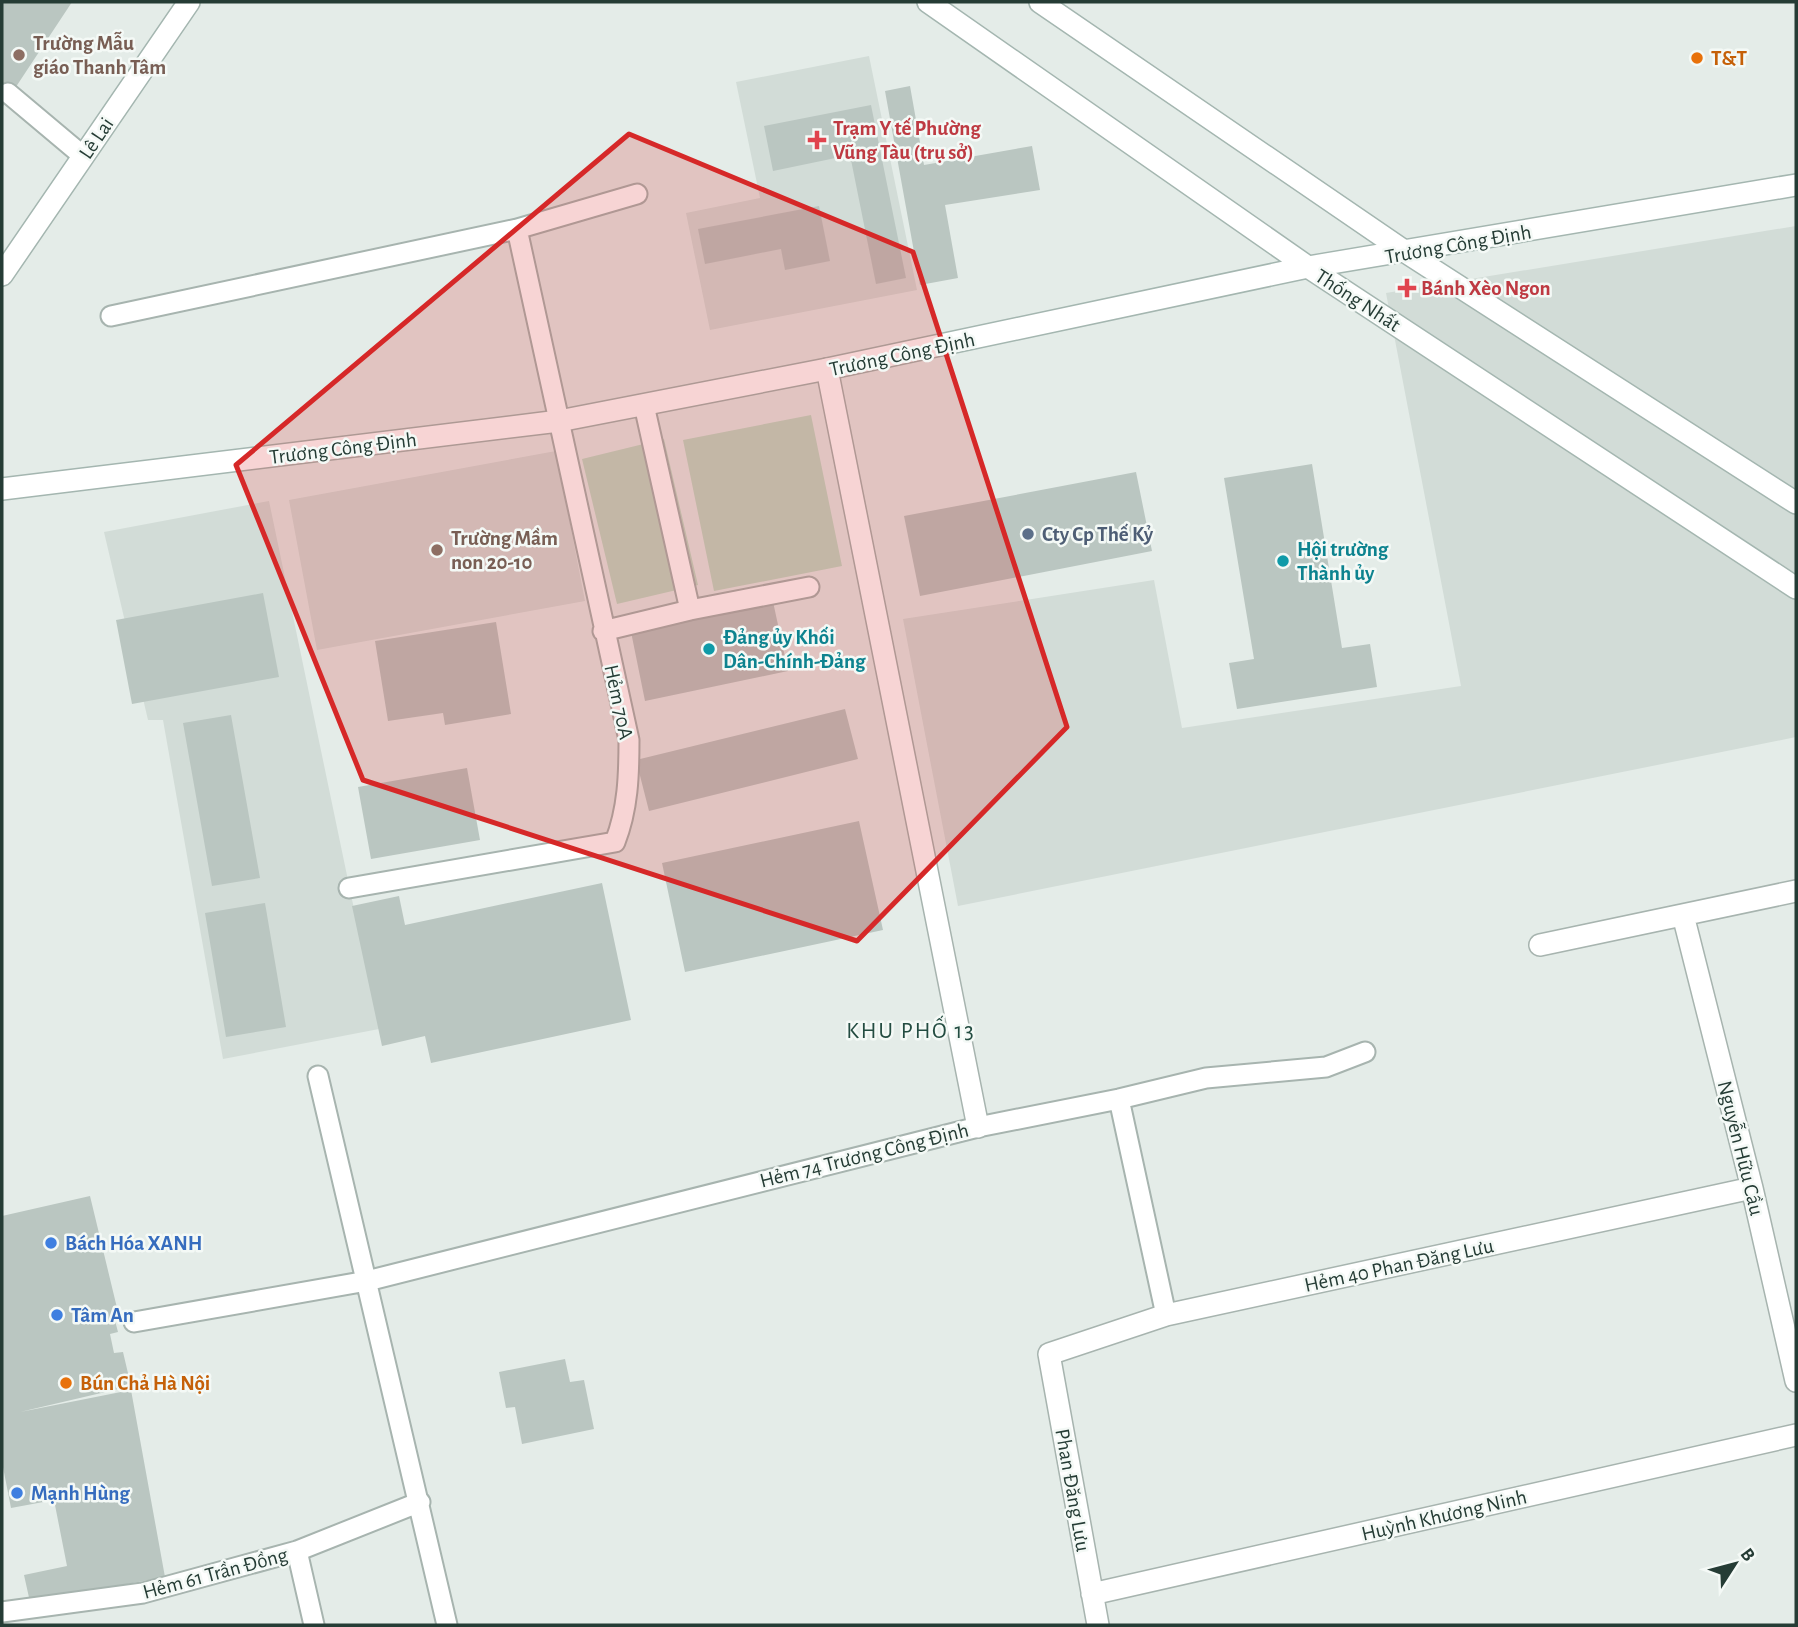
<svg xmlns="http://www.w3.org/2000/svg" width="1798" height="1627" font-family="'Alegreya Sans',sans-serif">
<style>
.built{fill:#d2dcd7}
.green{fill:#bfdbc6}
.building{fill:#bac6c1}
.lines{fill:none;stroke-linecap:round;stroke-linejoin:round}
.lane-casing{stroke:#a7b4af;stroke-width:23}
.street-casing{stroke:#a7b4af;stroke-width:24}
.secondary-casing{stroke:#a4b6b0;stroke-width:24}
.lane{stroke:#fff;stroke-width:19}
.street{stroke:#fff;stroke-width:21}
.secondary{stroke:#fff;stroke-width:21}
.marked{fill:#d62828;fill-opacity:0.2;stroke:#d62828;stroke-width:5;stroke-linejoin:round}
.education-dot{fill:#8d6e63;stroke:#f4f9f6;stroke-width:2.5}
.food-dot{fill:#e8710a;stroke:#f4f9f6;stroke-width:2.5}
.health-dot{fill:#e0444e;stroke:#f4f9f6;stroke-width:2.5}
.service-dot{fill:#5c6f8a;stroke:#f4f9f6;stroke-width:2.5}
.culture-dot{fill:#0f9aa8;stroke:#f4f9f6;stroke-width:2.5}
.shop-dot{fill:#3f7fe0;stroke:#f4f9f6;stroke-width:2.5}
.labels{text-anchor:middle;stroke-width:5;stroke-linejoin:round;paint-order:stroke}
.education-label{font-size:21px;font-weight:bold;fill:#785e54;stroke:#f4f9f6;text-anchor:start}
.food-label{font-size:21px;font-weight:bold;fill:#c56008;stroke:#f4f9f6;text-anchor:start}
.health-label{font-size:21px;font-weight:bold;fill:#be3a42;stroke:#f4f9f6;text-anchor:start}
.street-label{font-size:21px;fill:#253c35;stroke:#f4f9f6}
.service-label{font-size:21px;font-weight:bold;fill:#4e5e75;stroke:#f4f9f6;text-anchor:start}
.culture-label{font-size:21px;font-weight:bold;fill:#0d838f;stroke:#f4f9f6;text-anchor:start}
.shop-label{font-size:21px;font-weight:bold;fill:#366cbe;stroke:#f4f9f6;text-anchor:start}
.neighbourhood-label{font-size:23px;letter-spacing:2px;fill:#234c41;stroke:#f4f9f6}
</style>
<rect width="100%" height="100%" fill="#e4ece8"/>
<path class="built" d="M869,56L917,290L710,330L686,213L760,198L736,82Z
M1796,226V737L958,906L903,619L1154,580L1182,728L1461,686L1386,293Z
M556,451L585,601L317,650L289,500Z
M269,501L379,1029L223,1059L163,720H148L104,532Z"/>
<path class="green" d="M811,415L842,566L714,591L683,440Z
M664,439L698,585L617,604L582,459Z"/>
<path class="building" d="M2,2H72L2,108Z
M910,86L924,165L1032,146L1040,190L945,205L958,278L920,285L885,91Z
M871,105L906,278L876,284L850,155L773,171L764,126Z
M819,206L830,261L785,270L781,249L705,264L698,229Z
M1312,464L1342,648L1370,644L1377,687L1237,709L1229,663L1254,659L1224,478Z
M1136,472L1152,551L920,596L904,516Z
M263,593L279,677L132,704L116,620Z
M772,597L788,671L645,701L630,627Z
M496,622L511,714L445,725L443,713L388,721L375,641Z
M845,709L858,759L649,811L636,760Z
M231,715L260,878L212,886L183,723Z
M467,768L480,840L371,859L358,787Z
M859,821L883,930L685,972L662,863Z
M602,883L631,1020L431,1063L425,1036L382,1046L352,906L399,896L405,925Z
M265,903L286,1027L226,1037L205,913Z
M90,1196L118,1312L113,1313L118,1332L110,1334L114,1353L123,1352L131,1386L20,1412L131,1390L165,1577L30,1602L24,1575L67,1566L54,1500L11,1508L2,1462V1216Z
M565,1359L570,1382L584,1380L594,1429L522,1444L515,1407L506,1408L499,1372Z"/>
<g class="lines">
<g class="lane-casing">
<path id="lane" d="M8,93L83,156
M111,316L517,229L637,194
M644,405L690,610
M603,631L690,610L809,587
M349,888L615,842C628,809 629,775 629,740L517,229
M318,1076L447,1625
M1119,1099L1166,1315
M134,1322L367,1281L978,1127L1119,1099L1206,1078L1326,1067L1365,1052
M297,1551L314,1625
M2,1612L143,1593L297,1551L420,1502"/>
</g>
<g class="street-casing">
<path id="street" d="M827,369L978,1127
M1683,915L1752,1188L1796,1381
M1540,945L1796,891
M1092,1594L1796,1435
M1098,1625L1049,1354L1166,1315L1752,1188"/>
</g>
<g class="secondary-casing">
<path id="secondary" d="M928,2L1308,267L1796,588
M1040,2L1407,253L1796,503
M2,275L189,2
M2,489L559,421L827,369L1308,267L1796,185"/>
</g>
<use href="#lane" class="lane"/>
<use href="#street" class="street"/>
<use href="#secondary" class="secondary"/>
</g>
<path class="marked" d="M629,134L913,252L1067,727L857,941L363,780L236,465Z"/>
<g class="education-dot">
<circle cx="19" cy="55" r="7"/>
<circle cx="437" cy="550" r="7"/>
</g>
<g class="food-dot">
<circle cx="1697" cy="58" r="7"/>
<circle cx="66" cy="1383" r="7"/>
</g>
<g class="health-dot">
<path d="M813.5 129.5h7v7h7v7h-7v7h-7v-7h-7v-7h7z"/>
<path d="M1403.5 277.5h7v7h7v7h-7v7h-7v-7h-7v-7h7z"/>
</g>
<circle class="service-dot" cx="1028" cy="534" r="7"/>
<g class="culture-dot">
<circle cx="1283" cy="561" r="7"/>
<circle cx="709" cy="649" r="7"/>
</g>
<g class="shop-dot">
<circle cx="51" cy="1243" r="7"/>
<circle cx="57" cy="1315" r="7"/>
<circle cx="17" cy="1493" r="7"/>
</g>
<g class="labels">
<g class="education-label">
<text x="33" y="50">Trường Mẫu<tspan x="33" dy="24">giáo Thanh Tâm</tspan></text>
<text x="451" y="545">Trường Mầm<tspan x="451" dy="24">non 20-10</tspan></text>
</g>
<g class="food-label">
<text x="1711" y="65">T&amp;T</text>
<text x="80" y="1390">Bún Chả Hà Nội</text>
</g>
<g class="health-label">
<text x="833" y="135">Trạm Y tế Phường<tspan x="833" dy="24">Vũng Tàu (trụ sở)</tspan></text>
<text x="1421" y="295">Bánh Xèo Ngon</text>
</g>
<g class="street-label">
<text transform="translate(96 138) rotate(-56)" y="7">Lê Lai</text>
<text transform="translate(1458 244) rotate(-10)" y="7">Trương Công Định</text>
<text transform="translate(1358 300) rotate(33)" y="7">Thống Nhất</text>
<text transform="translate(902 354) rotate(-12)" y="7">Trương Công Định</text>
<text transform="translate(343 448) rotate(-7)" y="7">Trương Công Định</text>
<text transform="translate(619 702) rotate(78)" y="7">Hẻm 70A</text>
<text transform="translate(1741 1148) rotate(76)" y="7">Nguyễn Hữu Cầu</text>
<text transform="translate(864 1155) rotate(-14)" y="7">Hẻm 74 Trương Công Định</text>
<text transform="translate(1399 1265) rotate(-12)" y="7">Hẻm 40 Phan Đăng Lưu</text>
<text transform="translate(1073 1490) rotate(80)" y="7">Phan Đăng Lưu</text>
<text transform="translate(1444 1515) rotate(-13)" y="7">Huỳnh Khương Ninh</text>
<text transform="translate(215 1573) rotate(-15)" y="7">Hẻm 61 Trần Đồng</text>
</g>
<g class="service-label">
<text x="1042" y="541">Cty Cp Thế Kỷ</text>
</g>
<g class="culture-label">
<text x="1297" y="556">Hội trường<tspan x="1297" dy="24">Thành ủy</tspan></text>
<text x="723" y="644">Đảng ủy Khối<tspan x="723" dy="24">Dân-Chính-Đảng</tspan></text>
</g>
<g class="shop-label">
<text x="65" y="1250">Bách Hóa XANH</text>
<text x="71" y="1322">Tâm An</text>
<text x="31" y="1500">Mạnh Hùng</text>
</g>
<g class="neighbourhood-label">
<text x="911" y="1038">KHU PHỐ 13</text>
</g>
</g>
<rect width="1798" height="1627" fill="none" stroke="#253c35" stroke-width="7"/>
<g transform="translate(1735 1564) rotate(54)" stroke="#f4f9f6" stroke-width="5" paint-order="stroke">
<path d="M0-5L12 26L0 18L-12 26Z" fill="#253c35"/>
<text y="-10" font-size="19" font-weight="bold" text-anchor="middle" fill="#253c35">B</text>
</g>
</svg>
